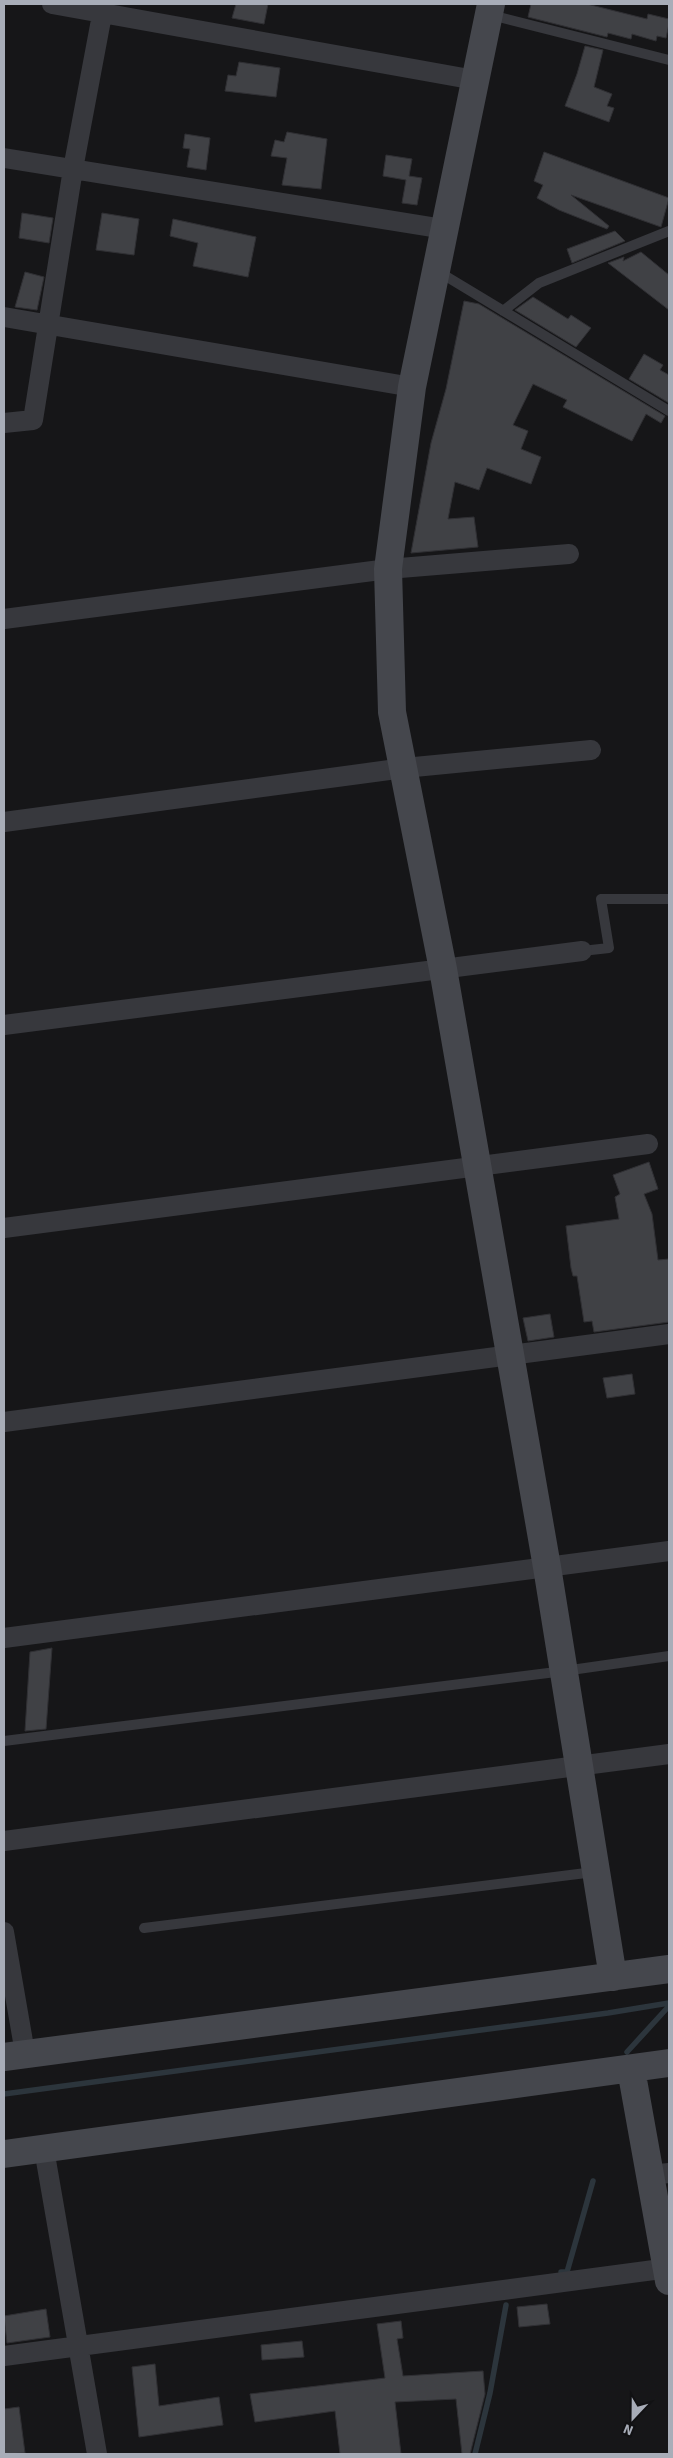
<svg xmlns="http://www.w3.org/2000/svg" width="673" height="2458" font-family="'Source Sans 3',sans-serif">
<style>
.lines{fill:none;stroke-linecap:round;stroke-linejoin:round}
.stream{stroke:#2c353c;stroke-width:5.5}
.building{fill:#404145;stroke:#303034}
.lane{stroke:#37383d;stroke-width:10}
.street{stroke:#37383d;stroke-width:20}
.secondary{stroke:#45474d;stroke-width:28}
</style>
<rect width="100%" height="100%" fill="#161618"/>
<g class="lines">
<path class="stream" d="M627,2052L669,2006
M4,2094L608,2013L669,2003
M561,2272H567L593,2181
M475,2454L490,2393L506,2305"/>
</g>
<path class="building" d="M236,4H268L264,24L232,18Z
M531,4H587L647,19L648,14L669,19V24L666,38L657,36L656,41L632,34L631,39L608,33L607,37L528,17Z
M585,46L603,50L594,87L612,94L607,106L614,108L609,122L565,106L577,74Z
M239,62L280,68L276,97L225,91L228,75L236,76Z
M287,132L327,139L321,189L282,185L287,158L271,156L275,140L284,142Z
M185,134L210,138L206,170L187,167L190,149L183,148Z
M544,152L669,198L661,227L571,195L609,226L607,229L559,210L537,198L543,185L534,181Z
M386,155L412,159L409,176L422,178L417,205L402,203L406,180L383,176Z
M22,213L53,218L49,243L19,238Z
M102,213L139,219L134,255L96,250Z
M173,219L256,237L248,277L193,266L198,243L170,236Z
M615,231L625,241L572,263L567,249Z
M641,252L669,275V310L608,263L624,257L623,261Z
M25,272L44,277L37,310L15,307Z
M533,297L568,319L571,315L591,328L576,347L515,310Z
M464,301L479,304L665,416L661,423L646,414L632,441L563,407L567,400L533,384L513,425L528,431L521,449L541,457L531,484L487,468L479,490L455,482L448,519L474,517L478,547L411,553L431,443L446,389Z
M644,354L663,365L660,370L669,375V403L629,379Z
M649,1162L658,1189L644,1194L652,1214L658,1260L669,1259V1322L594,1332L592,1321L584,1322L577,1276H573L571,1268L566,1226L619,1219L615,1197L620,1194L613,1175Z
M550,1314L554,1337L528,1341L523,1318Z
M632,1374L635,1394L607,1398L603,1378Z
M52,1648L46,1729L25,1731L30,1652Z
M547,2304L550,2324L519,2327L517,2307Z
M46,2309L50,2337L7,2343L4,2316Z
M401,2321L403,2338L397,2339L403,2376L483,2371L485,2394L470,2454H462L456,2399L395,2402L401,2454H340L335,2411L255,2422L250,2394L385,2378L377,2324Z
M302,2341L304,2357L262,2360L261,2345Z
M155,2364L159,2406L219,2397L223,2425L139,2437L132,2367Z
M19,2407L25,2453L4,2454V2409Z"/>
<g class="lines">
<path class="lane" d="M491,15L669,60
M439,272L669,411
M503,311L539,283L669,231
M582,951L609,948L601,899H669
M4,1741L564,1671L669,1656
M144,1928L594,1872"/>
<path class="street" d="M52,4L475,80
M4,158L444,229
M4,317L412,387
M4,423L33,420L73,169L104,4
M4,619L388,569L569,554
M4,822L404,768L591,750
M4,1025L582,951
M4,1228L648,1144
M4,1422L669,1334
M4,1638L669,1551
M4,1841L669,1754
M4,1932L25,2053
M44,2149L97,2454
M650,2175L669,2173
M4,2356L669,2268"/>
<path class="secondary" d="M491,4L412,387L388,569L392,712L443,969L547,1567L613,1977
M4,2057L669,1969
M631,2069L669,2281
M4,2154L669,2063"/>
</g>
<rect width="673" height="2458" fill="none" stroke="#a8adb8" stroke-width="10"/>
<g transform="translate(633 2418) rotate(202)" stroke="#111113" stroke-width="4" paint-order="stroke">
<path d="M0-4L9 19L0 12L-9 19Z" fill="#a8adb8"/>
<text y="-8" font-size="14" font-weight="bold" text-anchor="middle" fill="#a8adb8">N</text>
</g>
</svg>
